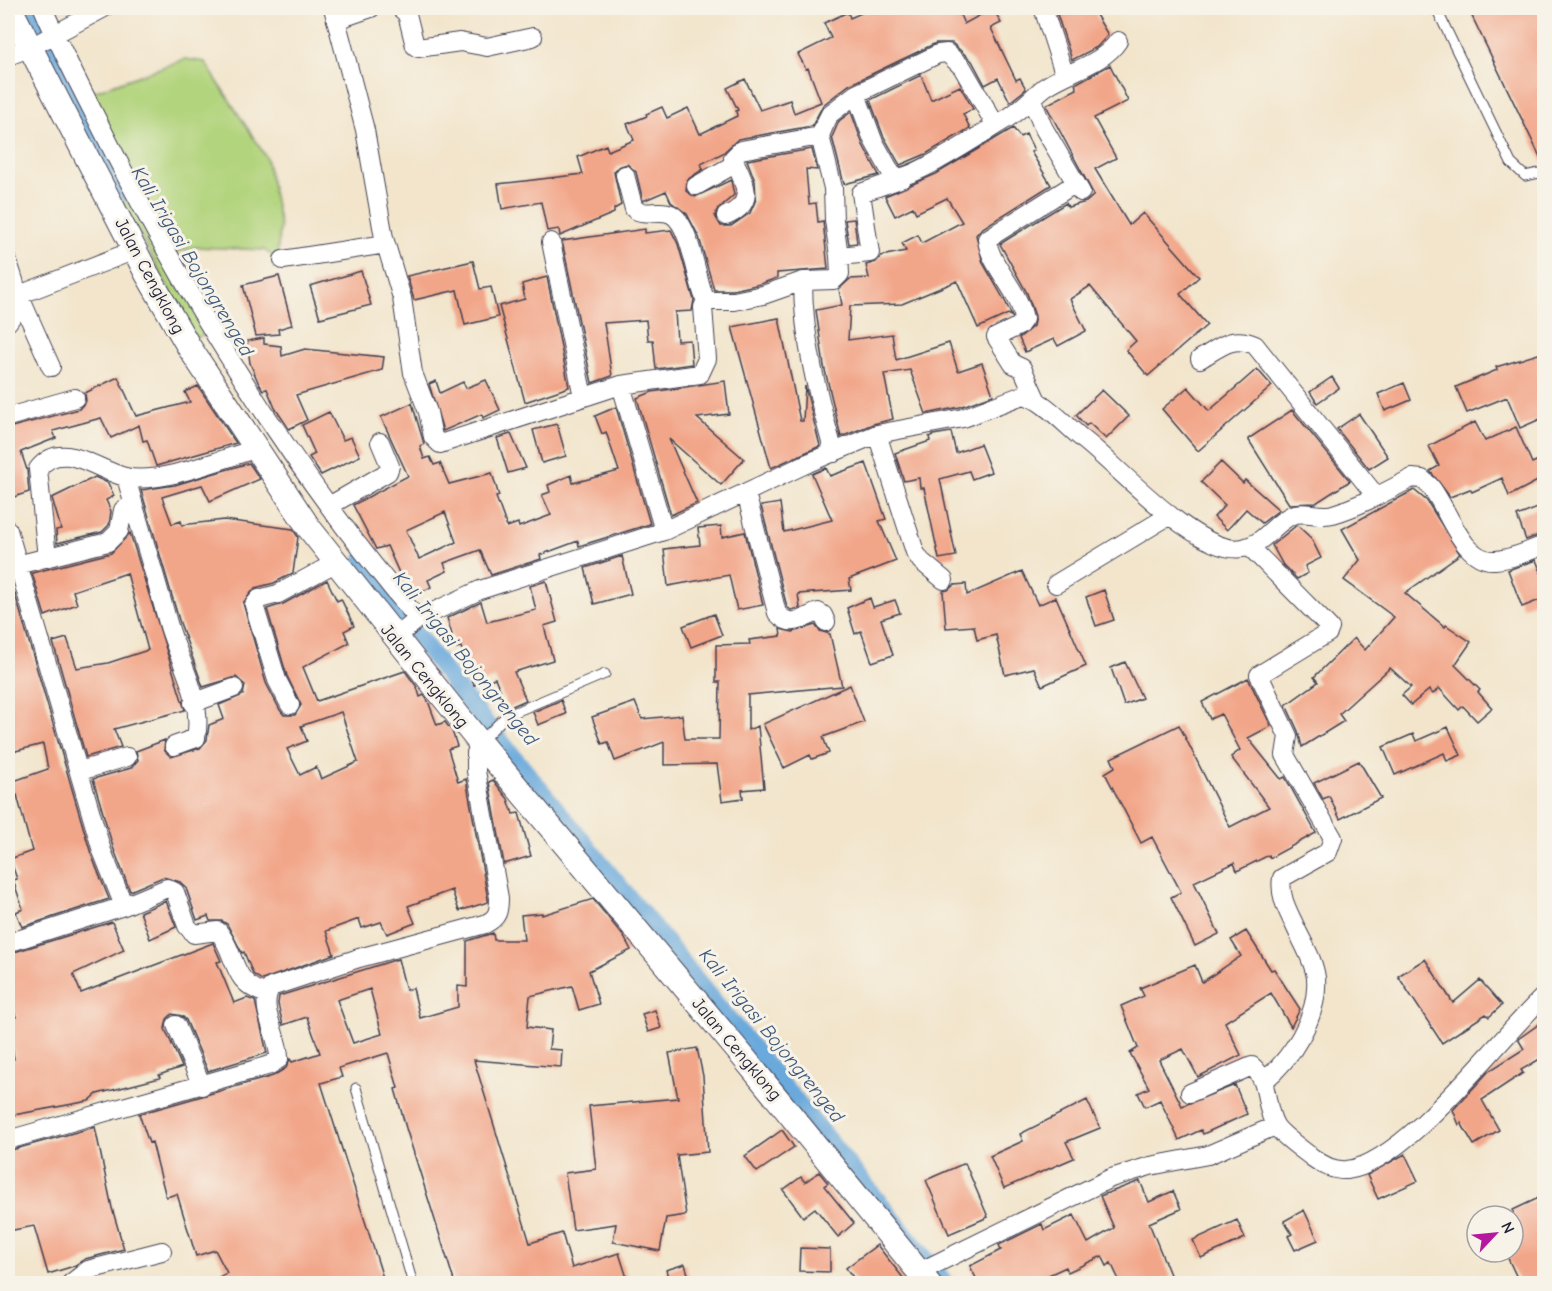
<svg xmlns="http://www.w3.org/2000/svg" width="1552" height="1291" font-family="'Comic Neue',sans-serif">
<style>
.green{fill:#b2d47d;stroke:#6a7b5c;stroke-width:1.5}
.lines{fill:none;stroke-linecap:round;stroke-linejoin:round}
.canal{stroke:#69a9dc;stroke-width:18}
.building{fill:#f2a689;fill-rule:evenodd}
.service-casing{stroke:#413f51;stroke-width:11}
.minor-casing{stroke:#413f51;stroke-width:20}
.secondary-casing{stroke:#413f51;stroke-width:26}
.service{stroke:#fff;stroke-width:9}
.minor{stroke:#fff;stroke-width:18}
.secondary{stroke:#fff;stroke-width:24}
.labels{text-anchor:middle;stroke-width:6;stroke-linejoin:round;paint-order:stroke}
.street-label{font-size:18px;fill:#22223b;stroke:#f7f3e8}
.water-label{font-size:20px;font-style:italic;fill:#3e587b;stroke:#f7f3e8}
</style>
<rect width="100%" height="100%" fill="#f7f3e8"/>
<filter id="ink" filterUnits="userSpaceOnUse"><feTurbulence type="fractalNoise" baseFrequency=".0167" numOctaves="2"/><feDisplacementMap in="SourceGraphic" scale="12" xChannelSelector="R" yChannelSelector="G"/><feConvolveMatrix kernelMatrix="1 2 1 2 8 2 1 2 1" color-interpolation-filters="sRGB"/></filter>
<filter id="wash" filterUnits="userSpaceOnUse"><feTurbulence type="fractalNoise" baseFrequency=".008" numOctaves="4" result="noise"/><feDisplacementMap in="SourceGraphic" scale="24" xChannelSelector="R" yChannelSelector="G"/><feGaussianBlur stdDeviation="1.35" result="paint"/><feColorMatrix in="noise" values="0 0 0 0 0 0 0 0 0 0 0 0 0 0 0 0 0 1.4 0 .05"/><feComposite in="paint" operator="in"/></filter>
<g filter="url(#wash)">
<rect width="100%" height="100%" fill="#f2e5cc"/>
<path class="green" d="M185,59L205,62L266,157L280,226L277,259L264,250L196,247L174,253L215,328L196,339L70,104L90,93Z"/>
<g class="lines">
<path class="canal" d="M30,8L81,114L126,192
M362,562L461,693L946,1284"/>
</g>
<g id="blocks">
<path class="building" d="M873,8H881L883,12L893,8H957L964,24L993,8L1001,23L991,28L1016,80L1020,78L1026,89L1010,102L998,78L985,85L972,61L952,43H936L849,85L823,105L812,126L738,139L723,153L701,164L703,169L687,180L686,191L695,197L731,180L734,195L717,210L715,216L721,226H731L750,213L756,199L755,181L747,160L812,149L817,170L806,169L809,204L816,203L818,222L823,221L828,269L777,273V278L760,284L733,290H714L699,237L687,214L671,202L666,191L643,201L636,172L627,164L618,167L614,172L621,205L614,209V213L560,236L559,229L547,231L541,202L502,209L498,184L583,174L578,157L606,145L608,151L634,140L627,124L647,116L646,114L662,107L667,118L688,108L700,134L737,116L736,111L738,110L727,88L745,79L760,110L790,100L794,113L821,102L808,68L806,69L798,54L831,38L824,23L848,12L850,18Z
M1055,8H1092L1108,35L1097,47L1072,60Z
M1468,8H1545V165H1544Z
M1110,65L1128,101L1094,118L1116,158L1095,169L1129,225L1143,213L1199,277L1180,294L1207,325L1148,376L1126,350L1136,341L1090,286L1070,299L1086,331L1058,346L1054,339L1025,352L1019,338L1033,326L1035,316L1027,293L1000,244L1066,203L1068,207L1086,202L1094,195L1046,105L1077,89L1075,84Z
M921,75L931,100L960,86L973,109L963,114L970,128L926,154L900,165L883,135L870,100Z
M851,112L863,145L879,175L844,184L832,137L839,121Z
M1013,128L1020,137L1026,134L1034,150L1031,152L1051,185L981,229L976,235L983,263L1006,303L1012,317L1008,314L978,328L957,281L902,304L850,306L848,340L892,334L896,360L949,343L958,371L982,363L993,395L960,407L926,414L910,370L884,374L893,419L873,424L841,437L824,366L816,310L842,305L839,289L850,279L869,278L866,265L876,262L881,256L906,251L902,243L918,235L922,243L962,222L947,198L916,213L913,207L895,216L885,196L936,174Z
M854,219L857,243L849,244L845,220Z
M645,229V233L671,230L678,244L694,300L692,311L675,312L677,341L690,340L692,364L656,369L653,340H648L646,320L604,323L612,376L592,383L562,241Z
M473,261L480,289L491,287L498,317L465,325L457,290L414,300L407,276Z
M361,271L371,305L320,318L310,286Z
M279,276L292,325L278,329L279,334L256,336L243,285Z
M547,277L569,387L525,402L499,306L525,299L522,284Z
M779,318L800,421H803L805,386L820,446L771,468L732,327Z
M264,338V344L281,346L282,356L305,349L384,357L382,370L296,395L307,420L289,429L275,408L267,389L263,390L258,382L250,363L247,341Z
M1545,352V417L1520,428L1507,397L1467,413L1456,387L1497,370L1496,367Z
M1257,369L1272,386L1198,451L1162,409L1188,387L1209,411Z
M118,377L136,416L190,402L185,392L198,386L236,443L156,466L147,440L143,441L139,425L111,438L101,418L53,431L56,438L21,452L27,470L29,492L8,499V428L79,409L86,401L85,393Z
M1332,377L1339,388L1317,403L1310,392Z
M486,380L500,410L483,418L482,414L443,431L429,384L436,381L440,393L463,382L466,388Z
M725,381L729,414L697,418L744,459L721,485L669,439L697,503L671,515L637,398L652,392Z
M1404,383L1411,400L1385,411L1378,394Z
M1102,390L1129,416L1106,439L1089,423L1086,426L1076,415Z
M412,403L424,444L420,446L424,459L430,457L434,465L440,463L449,484L492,473L499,496L496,497L507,527L518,523L519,527L551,515L542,495L550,492L548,485L571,475L573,483L619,471L606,432L602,434L595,416L616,407L650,524L579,546L578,541L540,555L541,559L491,575L480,550L444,563L447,571L428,580L431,587L414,596L404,584L387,546L376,549L353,505L408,476L381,417ZM445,512L456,542L419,559L406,530Z
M1292,410L1350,481L1316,503L1289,504L1248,439Z
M329,412L343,440L351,437L360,456L321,475L309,457L315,454L302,425Z
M1359,414L1388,457L1369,469L1337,429Z
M1475,422L1485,441L1516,427L1532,463L1545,457V477L1509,496L1502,478L1472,492L1470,489L1450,497L1430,471L1439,466L1429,446Z
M557,424L566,456L542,463L533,430Z
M951,432L956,453L980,444L991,472L972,479L969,471L940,479L956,556L939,559L924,488H920L919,478L904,481L895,453L930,441L929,437L933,435Z
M511,434L526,468L508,473L497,438Z
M1221,462L1243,483L1245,480L1279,510L1262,523L1246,509L1227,530L1214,517L1225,505L1201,482Z
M249,463L260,479L210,501L202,485L162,497L172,524L181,521L182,525L224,520L293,529L298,537L293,573L274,583L255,588L243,603L266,683L280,710L284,715H295L301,705L287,676L267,609L283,604L327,580L337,601L341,599L354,626L344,631L349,643L303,667L317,701L405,671L417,687L420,697L424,695L428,701L437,725L445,722L452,731L457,746L448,749L458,782L466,779L488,899V902L459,911L452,890L408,906L415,923L387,934L381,922L362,928L359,919L326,931L334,954L262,980L253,974L244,952L242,953L227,924L222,921H210L208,916L197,920L186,888L180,882L163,877L130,891L113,847L93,779L131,768L138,760L136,751L165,740L164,750L171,757L200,748L207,740L209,725L224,719L219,705L243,695L245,685L236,677L203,687L179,620L141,490L175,485ZM341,712L358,762L321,779L316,767L300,775L287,749L307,741L301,726Z
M866,463L886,519L879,521L896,561L849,579L851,590L798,594L800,608L791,610L787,607L761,506L780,503L784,532L832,520L812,474L826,468L830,476Z
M95,477L108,483L114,496L106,500L111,511L109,525L102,532L57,543L56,530L61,529L52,498Z
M1414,490L1427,501L1460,554L1405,593L1445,627L1446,625L1471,642L1455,665L1480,690L1478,692L1492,708L1477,721L1463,706L1459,710L1439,688L1433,694L1429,690L1411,705L1402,695L1411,687L1390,668L1339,714L1344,721L1302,747L1298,731L1286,705L1318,682L1314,677L1354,638L1365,650L1394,617L1344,580L1360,560L1342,529Z
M1545,505V533L1526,540L1517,516Z
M1297,525L1311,538L1321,558L1305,566L1308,573L1297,579L1283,565L1272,545Z
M721,526L722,537L745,532L763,605L737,610L729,575L668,586L664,549L700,545L698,528Z
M130,533L185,710L114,729L121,747L86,757L53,642L67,638L77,668L108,663L148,650L127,573L73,591L77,604L45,616L32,573L111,553Z
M622,556L631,594L594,604L585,568Z
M1536,560L1545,582V598L1522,607L1508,570Z
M1022,571L1038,605L1056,597L1086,666L1042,686L1034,668L1005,675L996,635L977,640L974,626L946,628L943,591L948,590L954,585L966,584L967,595Z
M546,581L557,622L544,626L553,660L514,672L526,700L508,708L495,678L474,685L461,647L456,648L447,618L481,602L487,622L536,610L530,586Z
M1104,590L1114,620L1096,626L1086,597Z
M15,594L91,854L109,899L22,927L16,912L23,909L13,880L17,879L10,859L32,851L17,795L8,799V783L48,769L43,744L8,753V597Z
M870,598L873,607L895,600L900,613L881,619L893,655L872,662L861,631L855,634L847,608Z
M714,614L722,635L691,647L683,626Z
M815,625L820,631L830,634L842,686L748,695V730L758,726L764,788L742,790L743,798L722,801L717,764L664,765V742L615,761L608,742L602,744L592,717L635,702L642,719L682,715L685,739H719L720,682H716V645L750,644L749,640L781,636L780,629L793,632Z
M1125,662L1142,698L1124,705L1111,668Z
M1248,678L1271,726L1248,738L1281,779L1285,777L1316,833L1270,858L1269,855L1237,871L1234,863L1194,882L1219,934L1195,946L1171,897L1181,892L1152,837L1141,843L1105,773L1115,767L1111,758L1179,725L1230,827L1269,807L1231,757L1240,750L1221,714L1210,719L1202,702Z
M850,685L864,722L823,737L829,753L812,759L810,755L784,768L763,724Z
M561,700L566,714L538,725L533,712Z
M1448,727L1461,755L1447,761L1444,753L1395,775L1383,747L1413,734L1416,741Z
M1359,761L1381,798L1340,819L1329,796L1323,799L1314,783Z
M493,780L508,799L513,814L519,813L531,856L504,864L489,782Z
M593,899L624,937L631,950L589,971L599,1004L579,1010L572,986L530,996L527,1027L551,1030L549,1049L562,1050L561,1067L474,1060L530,1243L562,1233L572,1268L619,1253L629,1284H455L406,1128L395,1089L398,1088L388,1053L339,1068L342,1077L321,1083L385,1284H205L227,1273L215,1250L196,1256L177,1194L166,1197L152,1142L149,1143L139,1114L273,1076L286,1068L290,1059L292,1062L320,1053L307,1017L283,1025L278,1004L279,996L398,959L406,990L413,988L420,1018L458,1007V986L467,987V941L493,933L494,940H524L521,915L542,913V915ZM370,989L382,1034L353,1043L337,1000Z
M166,901L176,927L150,939L140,912Z
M112,922L124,950L73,974L81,993L213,943L221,961L217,962L234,1003L247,998L255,1001L267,1053L208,1071L186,1020L182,1016L172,1014L167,1019L165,1029L182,1067L159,1075L160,1078L97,1094L89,1101L8,1116V1060L14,1059L8,1019L16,1017L8,994V954Z
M1246,931L1271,970L1274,969L1300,1009L1291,1027L1271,993L1225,1022L1241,1055L1198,1077L1183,1049L1159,1060L1182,1106L1235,1085L1247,1114L1203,1134L1201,1130L1179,1140L1160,1100L1145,1107L1138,1093L1149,1088L1130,1053L1138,1048L1121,1006L1144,996L1140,988L1195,965L1202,982L1241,956L1231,940Z
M1425,959L1453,1003L1480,980L1502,1005L1489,1017L1486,1014L1442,1043L1398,976Z
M655,1010L661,1028L648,1032L642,1014Z
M1545,1020V1056L1521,1070L1523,1073L1482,1100L1499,1130L1474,1145L1461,1123L1459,1125L1453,1110L1489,1071L1524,1049L1518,1039Z
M697,1048L703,1076L708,1152L677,1155L686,1215L666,1218L660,1251L613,1242L616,1224L573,1230L565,1173L596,1169L589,1106L678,1098L669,1053Z
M1087,1100L1100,1128L1066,1142L1074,1158L1004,1188L990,1156L1023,1141L1020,1134Z
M95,1127L112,1208L124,1249L85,1259L74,1266L48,1274L34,1226L8,1231V1195H11L8,1151Z
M782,1130L794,1147L757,1172L745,1156Z
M1405,1154L1418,1181L1378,1199L1367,1175Z
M965,1163L988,1217L949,1234L926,1180Z
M819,1172L828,1183L824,1186L854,1223L838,1237L815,1208L803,1217L783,1190L801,1177L805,1182Z
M1140,1181L1149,1202L1173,1191L1181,1209L1149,1223L1171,1277L1152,1284H1121L1111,1263L1107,1266L1102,1256L1068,1272L1066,1267L1029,1284H1017L1013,1276L999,1284H979L970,1266L1001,1250L999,1245L1042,1224L1044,1230L1074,1215L1088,1243L1114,1228L1100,1196Z
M1545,1195V1284H1520L1505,1252H1513V1210Z
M1304,1210L1318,1240L1295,1250L1288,1236L1292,1234L1284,1221Z
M1237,1220L1245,1238L1201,1258L1193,1240Z
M877,1245L908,1284H858L846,1268Z
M800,1248L830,1249V1272L799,1271Z
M685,1264L691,1284H670L666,1270Z"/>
</g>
</g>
<g filter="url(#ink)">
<use href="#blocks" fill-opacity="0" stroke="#413f51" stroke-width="1.5"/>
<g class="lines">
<g class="service-casing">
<path id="service" d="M1436,8L1511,163L1525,176L1544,172
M481,741L506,716L605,674
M356,1088L413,1284"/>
</g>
<g class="minor-casing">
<path id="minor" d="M43,8C63,55 88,101 111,147C196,314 296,476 418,619
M333,8L365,130L384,238L402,298L413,373L428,412L433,437L440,444L621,385L700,374L707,359L703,307L706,301C696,281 691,224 671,214C659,208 645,217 634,209L625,175
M400,8L407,14L415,46L418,48L460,42L487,47L533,37
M1043,8L1065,76
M336,20L371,8
M8,56L29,48L104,8
M856,94L873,140L893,176C908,184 989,129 1006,119C1021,110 1032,97 1045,87C1068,71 1103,64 1118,41
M1032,100L1043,127L1081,192
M696,186L733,165V158L741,150L820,136
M726,216C758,202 744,183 733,158
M551,242L583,397
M839,256L834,220L833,188L820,136L824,126L830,114L856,94L938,54L947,53L962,67L995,124
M283,260L386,244
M8,262C15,285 25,301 8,322
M803,281C803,340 818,396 834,453
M706,301H734L763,295L803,281L834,280L840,274L839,256L870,253L861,193L903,178
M1200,359C1221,347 1231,335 1255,345L1376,496
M51,367L19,295L135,250
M621,385L664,531
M1037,401L1022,368L1013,364L996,337L1019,326L1024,319C1019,289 990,267 987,239L1076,183
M8,417L75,398
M877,434L915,552L921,561L944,580
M126,477C139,526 155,574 168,623C178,660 204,698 196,738L174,746
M746,493L777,613C791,629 802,618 818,612L823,615L826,622
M329,506L388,472L390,466L380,442
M8,530L102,851L124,906
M1249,546L1330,628L1328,633L1259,675L1288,736L1285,755L1333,838L1328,852L1282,878C1279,896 1288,911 1295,926C1302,942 1314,960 1316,978C1319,1017 1291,1059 1263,1082
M47,558L38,469C62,438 96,470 125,477C159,485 222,459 255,449
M17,565L108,542L119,531L123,510L133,504
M1056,584L1170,515
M395,638L418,619L480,590L664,531L808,463L877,434L963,418L1023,395C1043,399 1067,427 1084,440C1118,466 1199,557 1243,548C1264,544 1274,523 1292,515C1305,510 1320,518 1333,514C1360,506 1387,491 1412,478L1422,479L1430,486C1448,507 1462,563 1495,560C1512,559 1529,551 1544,545
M193,703L234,688
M290,705L277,680L254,605L259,599L278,594L335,563
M80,771L127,757
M8,943L124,906L167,888L175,892L187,926L194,934L218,931C238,954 229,983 267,994
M176,1025L202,1086
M1190,1093L1252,1066C1270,1081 1264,1106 1275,1125C1280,1134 1304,1151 1313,1158C1322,1165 1335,1171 1347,1170C1406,1163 1500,1037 1544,996
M8,1140L270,1065L279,1059C280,1036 257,1008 271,987L359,958L485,924C498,918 499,911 499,898L476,771V753L480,743
M919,1272L1111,1178L1150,1166L1208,1155L1275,1126
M70,1284L88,1270L162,1251"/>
</g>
<g class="secondary-casing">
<path id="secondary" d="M10,8L147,274L189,347L309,528L480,743L740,1053L929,1284"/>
</g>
<use href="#service" class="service"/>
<use href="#minor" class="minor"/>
<use href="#secondary" class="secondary"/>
</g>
</g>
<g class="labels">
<g class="street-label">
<text transform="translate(150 276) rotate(62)" y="6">Jalan Cengklong</text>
<text transform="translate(425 676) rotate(51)" y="6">Jalan Cengklong</text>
<text transform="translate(737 1049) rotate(50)" y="6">Jalan Cengklong</text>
</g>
<g class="water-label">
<text transform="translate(193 261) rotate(59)" y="7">Kali Irigasi Bojongrenged</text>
<text transform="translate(466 658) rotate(51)" y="7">Kali Irigasi Bojongrenged</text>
<text transform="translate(772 1035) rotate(51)" y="7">Kali Irigasi Bojongrenged</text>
</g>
</g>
<rect width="1552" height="1291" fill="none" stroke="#f7f3e8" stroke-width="30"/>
<g transform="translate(1495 1234) rotate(64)"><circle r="28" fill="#f7f3e8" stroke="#a29fa3" stroke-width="1.5"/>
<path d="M0-4.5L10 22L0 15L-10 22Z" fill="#b5179e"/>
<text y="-9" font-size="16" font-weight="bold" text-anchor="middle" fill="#22223b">N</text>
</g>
</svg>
